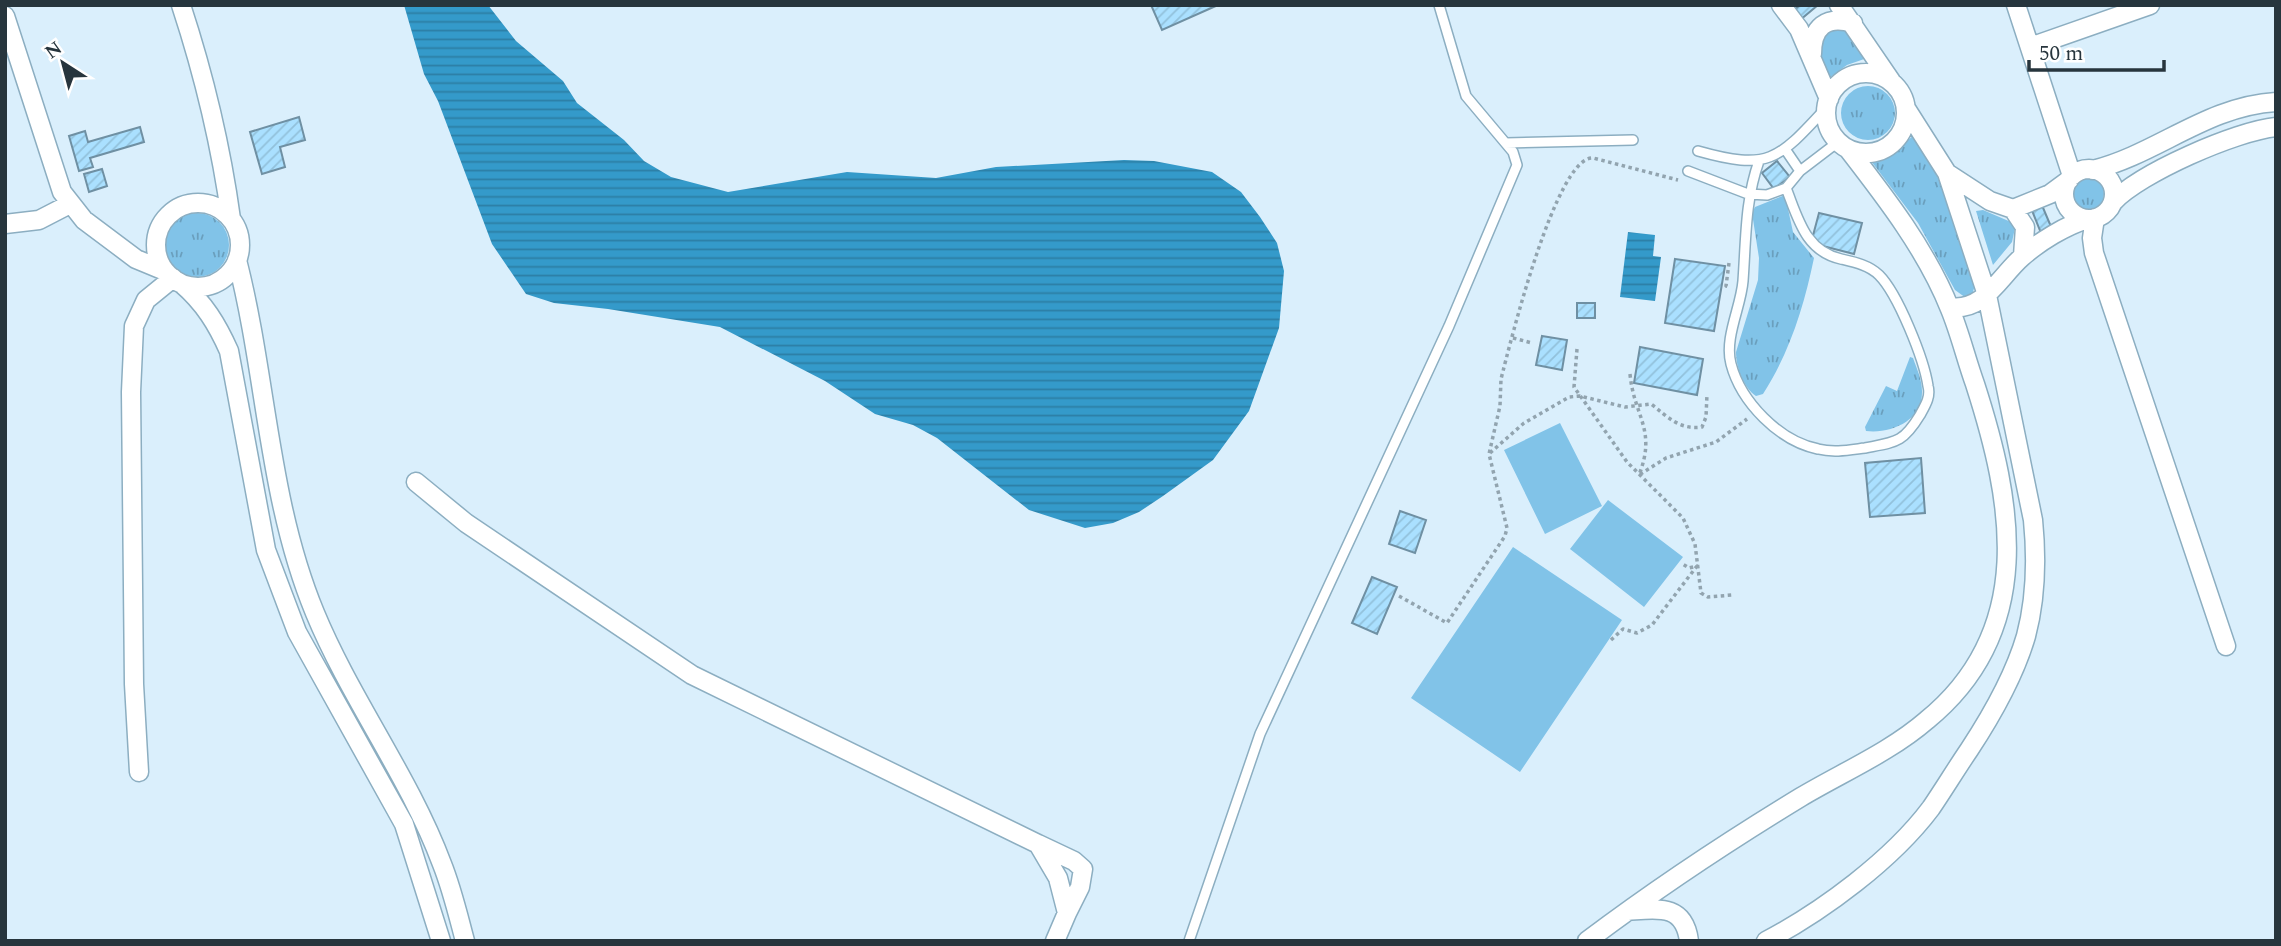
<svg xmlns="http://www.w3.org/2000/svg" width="2281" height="946" font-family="Spectral,serif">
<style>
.grass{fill:url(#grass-tufts)}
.pitch{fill:#81c3e8}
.water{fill:url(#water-rules)}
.building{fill:url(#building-hatch);stroke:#6f90a3;stroke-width:2}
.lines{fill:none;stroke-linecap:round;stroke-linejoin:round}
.lane-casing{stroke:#8caec1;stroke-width:12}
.street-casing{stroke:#8caec1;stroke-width:21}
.path{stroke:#92a4af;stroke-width:3.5;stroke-dasharray:3.5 3.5;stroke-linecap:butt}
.lane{stroke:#fff;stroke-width:9}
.street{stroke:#fff;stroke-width:18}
</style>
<defs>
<pattern id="grass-tufts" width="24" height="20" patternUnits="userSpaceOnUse" patternTransform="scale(1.75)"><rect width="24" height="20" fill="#81c3e8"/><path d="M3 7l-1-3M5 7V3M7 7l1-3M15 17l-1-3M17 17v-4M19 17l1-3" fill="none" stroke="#6a9fbd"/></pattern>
<pattern id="water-rules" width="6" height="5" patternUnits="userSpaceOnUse" patternTransform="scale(1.75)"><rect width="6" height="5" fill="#349aca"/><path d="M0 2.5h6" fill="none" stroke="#2c7ea5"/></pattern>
<pattern id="building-hatch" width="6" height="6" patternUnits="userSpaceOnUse" patternTransform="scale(1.75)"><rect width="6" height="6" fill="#aae0ff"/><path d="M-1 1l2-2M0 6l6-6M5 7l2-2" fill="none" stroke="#92c1db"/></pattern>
</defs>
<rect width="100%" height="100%" fill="#daeffc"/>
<path class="grass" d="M1832,26L1846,29L1870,57L1847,65L1825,81L1819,47L1820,35Z
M1841 113a27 27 0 1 1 54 0a27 27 0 1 1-54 0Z
M1915,134L1939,180L1976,282L1972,295L1966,298L1955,290L1918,223L1871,161L1890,156Z
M2072 194a16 16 0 1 1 32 0a16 16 0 1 1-32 0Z
M1785,195L1793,232L1814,258C1804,306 1790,352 1763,394L1756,396C1743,387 1736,367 1736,352L1758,280L1759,258L1752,213L1755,207Z
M1983,210L2011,222L2015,228L2012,242L1993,265L1976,211Z
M165 245a32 32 0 1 1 64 0a32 32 0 1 1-64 0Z
M1910,357L1913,358C1917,369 1922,380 1922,391C1923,421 1891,434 1866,431L1865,427L1886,386L1897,391Z"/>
<path class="pitch" d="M1560,423L1602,506L1545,534L1504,450Z
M1608,500L1683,557L1644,607L1570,549Z
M1513,547L1622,620L1520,772L1411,698Z"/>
<path class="water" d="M404,5H488L516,41L563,81L577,103L624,140L644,161L671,177L728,192L847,172L936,178L996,167L1124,160L1154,161L1212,172L1241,192L1260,217L1277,243L1284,271L1279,328L1249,411L1213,460L1163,496L1139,512L1113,523L1085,528L1029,510L937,438L913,425L875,414L825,381L720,327L608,309L554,303L526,294L492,244L438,101L424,74Z
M1628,232L1655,235L1653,256L1661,257L1655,301L1620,297Z"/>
<path class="building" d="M1151,5H1218L1162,30Z
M1800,5H1818L1800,20L1793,11Z
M299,117L305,140L280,147L285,167L262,174L250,132Z
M140,127L144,142L90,158L93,167L79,171L69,136L85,131L88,142Z
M1777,161L1790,177L1774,189L1762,173Z
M102,169L107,186L89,192L84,174Z
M2041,203L2052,229L2041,233L2031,208Z
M1819,213L1862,223L1854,254L1811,243Z
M1675,259L1725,266L1714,331L1665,323Z
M1577,303H1595V318H1577Z
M1542,336L1567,340L1562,370L1536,365Z
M1640,347L1703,359L1697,395L1634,383Z
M1921,458L1925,513L1870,517L1865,463Z
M1400,511L1426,520L1415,553L1389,544Z
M1372,577L1397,587L1377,634L1352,623Z"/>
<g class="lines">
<g class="lane-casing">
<path id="lane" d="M1506,143L1633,140
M1785,149L1800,171
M1698,151C1769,171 1778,160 1826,108
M1759,161C1745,200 1746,240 1743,281C1741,307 1724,338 1731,364C1741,402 1779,441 1818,449C1834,453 1849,450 1865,448C1896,442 1903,443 1920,415C1925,406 1931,397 1928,386C1924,359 1898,294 1879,275C1869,265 1854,262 1841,259C1805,251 1798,218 1786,188
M1688,171L1748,194L1767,195L1786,188L1800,171L1838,142
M1189,941L1260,734L1449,326L1517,165L1513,152L1466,96L1439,5"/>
</g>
<g class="street-casing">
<path id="street" d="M181,5C204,75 221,146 231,219
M1781,5L1799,29L1829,99
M1839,5L1891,81
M2016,5L2072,176
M5,16L62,192L84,220L136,259L165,271
M2030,47L2150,5
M1812,54C1812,27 1826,15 1853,23
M1826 113a40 40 0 1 1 80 0a40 40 0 1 1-80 0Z
M2064 194a25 25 0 1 1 50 0a25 25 0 1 1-50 0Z
M2093,170C2157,154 2207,106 2276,102
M1947,173L1990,201L2013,209L2050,194L2069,180
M2113,202C2140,173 2236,131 2276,127
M156 245a42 42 0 1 1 84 0a42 42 0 1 1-84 0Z
M2013,209L2025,227L2023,256
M2095,218L2092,238L2094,253L2226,646
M5,224L39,220L70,204
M237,260C267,377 268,500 315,613C351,700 409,776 442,864C452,889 458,915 465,941
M182,284C204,303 217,324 229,351L266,550L297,632L404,824L441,941
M1950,307C1984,312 2000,276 2022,257C2039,242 2066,225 2088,219
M416,482L466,523L692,675L1038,844
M139,772L134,684L131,392L134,326L146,300L173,278
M1038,844L1074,861L1083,869L1080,887L1067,913L1058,878Z
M1628,911C1657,909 1684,903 1689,941
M1055,941L1067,913
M1587,941C1656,889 1727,842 1801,797C1843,772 1890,752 1927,720C2037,630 2013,502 1975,384C1966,359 1960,333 1950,309C1927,251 1886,198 1848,149
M1766,941C1823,911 1892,860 1931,808C1944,789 1956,769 1969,750C1992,715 2014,677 2026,636C2036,598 2037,560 2033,520L1987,295L1947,173L1907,110"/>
</g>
<path class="path" d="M1729,263L1726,286L1730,287
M1513,338L1532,343
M1577,349L1574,387L1627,462L1683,518L1695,544L1701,593L1708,597L1732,595
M1630,374C1634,417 1657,429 1639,475L1666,458L1716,442L1747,419
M1490,453L1524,423L1569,397L1580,396L1625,407L1651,404C1668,417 1679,430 1702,427L1706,417L1707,394
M1399,596L1447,623L1505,536L1507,528L1489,454L1500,406L1501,379C1510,344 1556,156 1593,158L1678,180
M1611,640L1623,629L1637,633L1652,625L1697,566L1689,568L1681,563"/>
<use href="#lane" class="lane"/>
<use href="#street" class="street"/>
</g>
<rect width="2281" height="946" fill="none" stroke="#27353d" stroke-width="14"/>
<g transform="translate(63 63) rotate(324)" stroke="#ffffff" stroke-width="5" paint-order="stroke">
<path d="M0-5L12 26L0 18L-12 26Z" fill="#27353d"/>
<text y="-10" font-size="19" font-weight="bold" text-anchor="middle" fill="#27353d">N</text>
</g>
<path d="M2029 60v10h135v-10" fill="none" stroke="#27353d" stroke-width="3.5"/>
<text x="2039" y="60" font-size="21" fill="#27353d" stroke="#ffffff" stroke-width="5" paint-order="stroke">50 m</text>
</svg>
